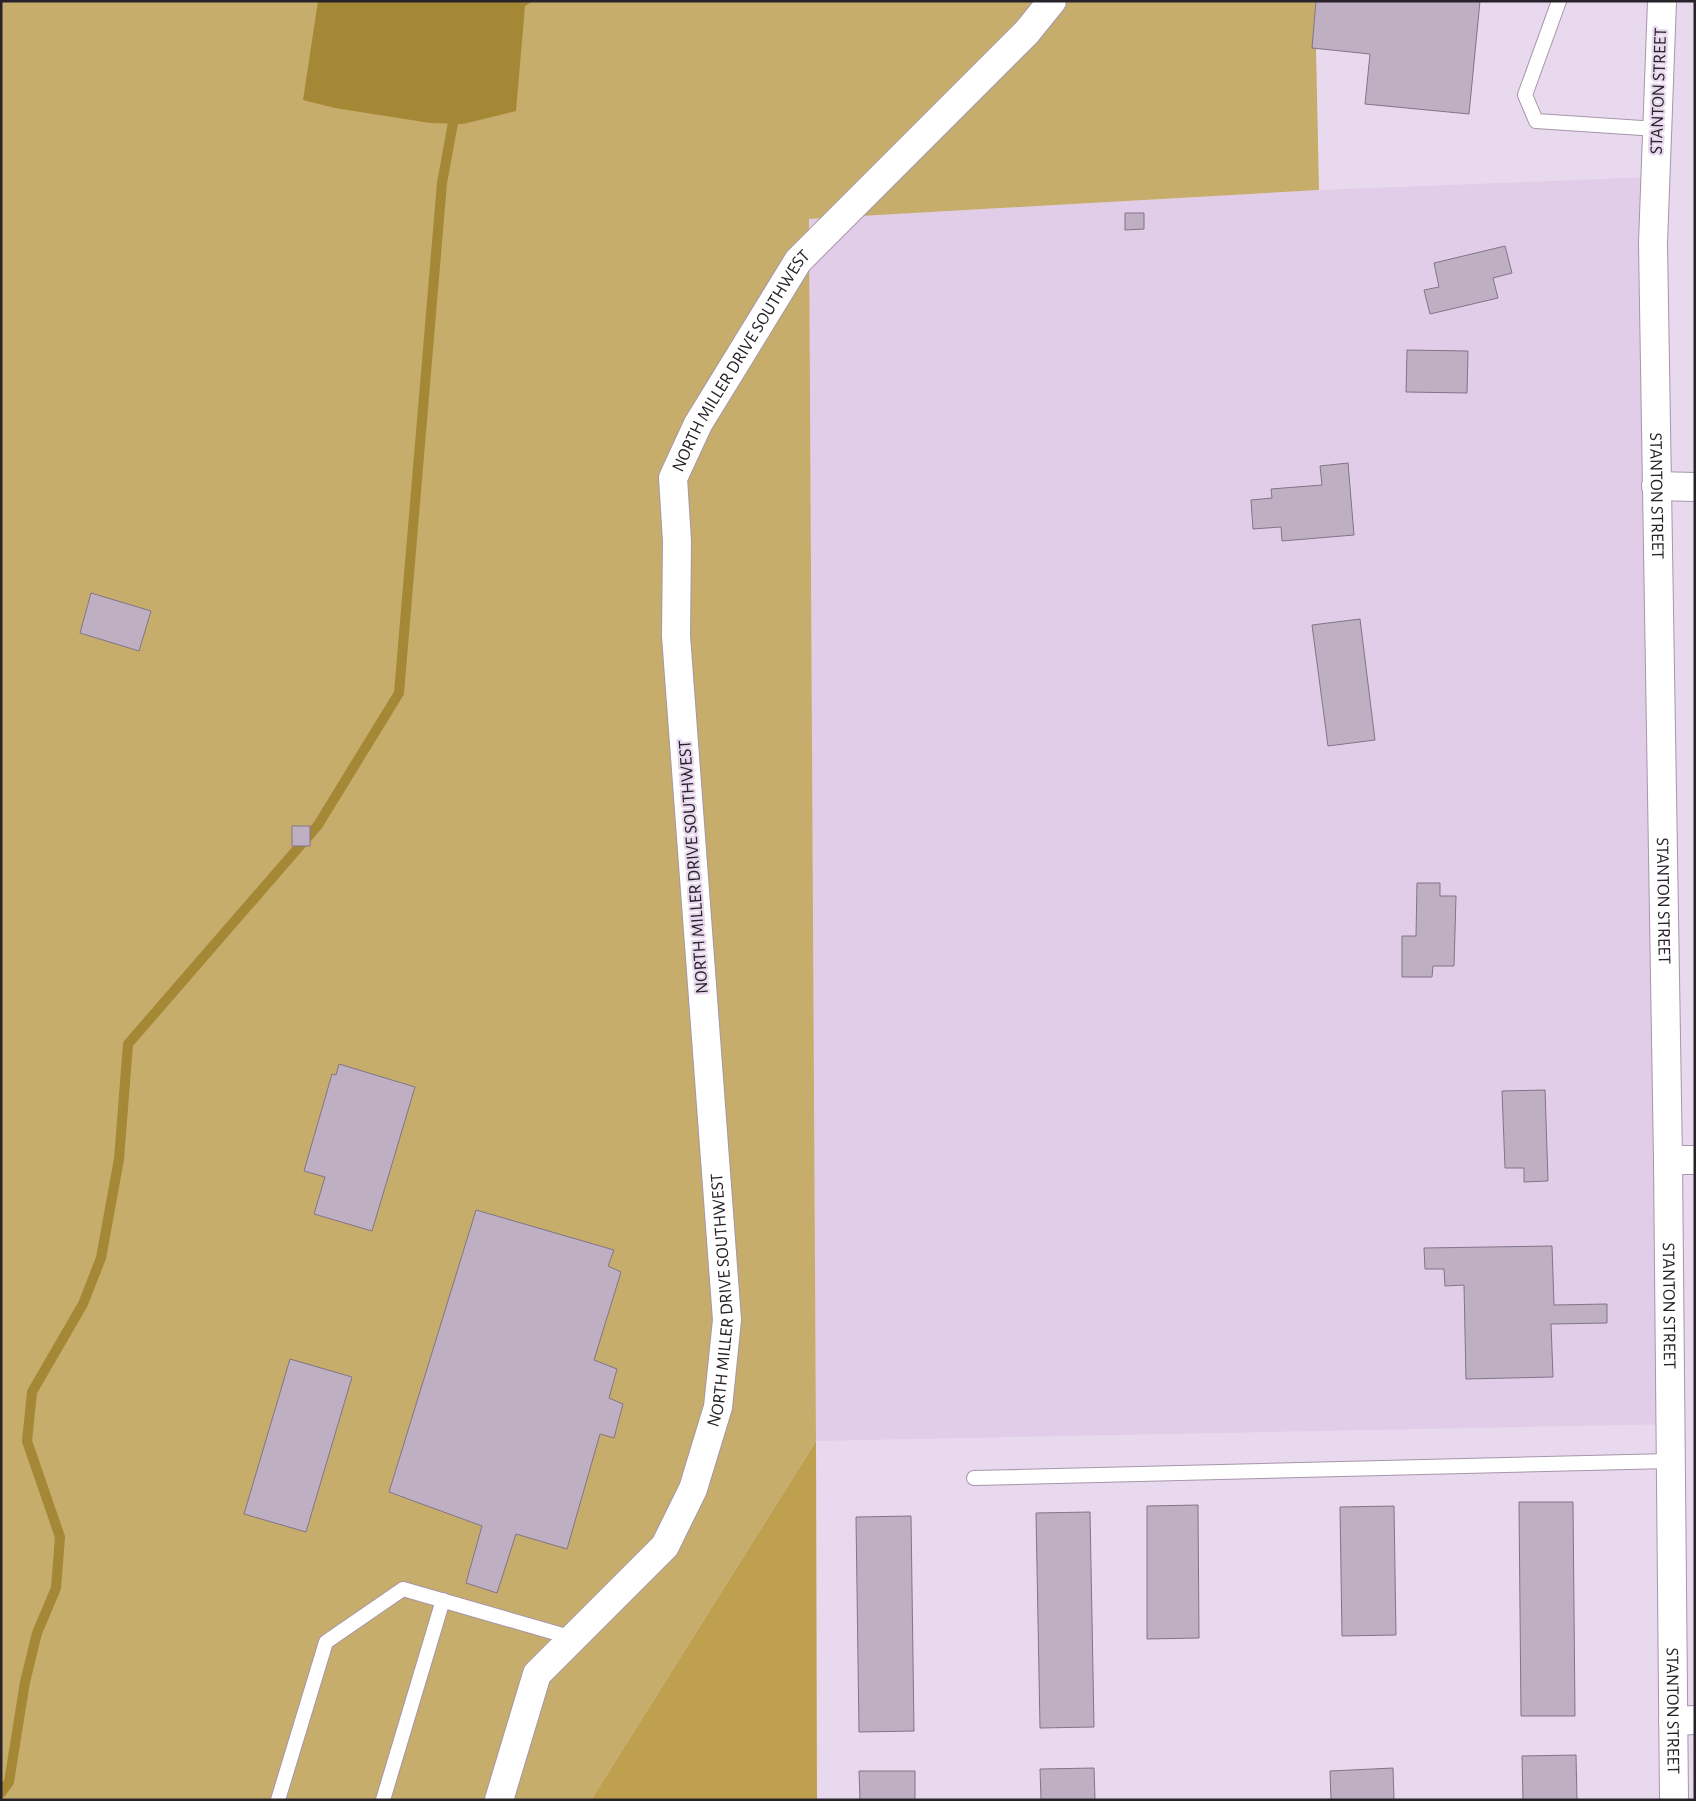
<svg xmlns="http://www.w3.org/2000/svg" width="1696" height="1801" font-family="'Alegreya Sans',sans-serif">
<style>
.built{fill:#e2cde8}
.green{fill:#c6ad6c}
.forest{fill:#bea04f}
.water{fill:#a58835}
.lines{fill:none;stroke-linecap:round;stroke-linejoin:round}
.stream{stroke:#a58835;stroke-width:10}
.building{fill:#beafc3;stroke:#827487}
.service-casing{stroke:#a596a9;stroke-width:16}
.minor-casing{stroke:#a596a9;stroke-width:30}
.tertiary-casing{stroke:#a596a9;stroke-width:30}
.service{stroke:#fff;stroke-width:14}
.minor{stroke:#fff;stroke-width:28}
.tertiary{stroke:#fff;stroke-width:28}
.labels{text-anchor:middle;stroke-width:4.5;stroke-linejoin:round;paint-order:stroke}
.street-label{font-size:18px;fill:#28232a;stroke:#e9d9ee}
</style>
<rect width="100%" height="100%" fill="#e9d9ee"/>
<path class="built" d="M1651,177L1677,1424L816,1441L809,219L1319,190Z"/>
<path class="green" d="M1,1H1315L1319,190L809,219L816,1441L591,1800H1Z"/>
<path class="forest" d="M816,1441L817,1800H591Z"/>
<path class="water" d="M318,1H533L525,6L516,111L463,124L430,123L335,108L303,100Z"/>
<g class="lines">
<path class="stream" d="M1,1793L9,1782L25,1682L37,1633L56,1588L60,1537L27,1441L32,1392L83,1304L101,1258L119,1159L128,1044L318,825L399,693L442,183L455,112"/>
</g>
<path class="building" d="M1316,1H1480L1469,114L1365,104L1370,54L1312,48Z
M1125,213H1144V229L1125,230Z
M1505,246L1512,273L1493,278L1498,298L1430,314L1424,290L1439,287L1434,263Z
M1407,350L1468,351L1467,393L1406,392Z
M1348,463L1354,535L1282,541L1281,527L1253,529L1251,500L1272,498L1271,489L1322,485L1320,466Z
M91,593L151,611L139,651L80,633Z
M1360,619L1375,740L1328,746L1312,625Z
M292,826H310V846H292Z
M1417,883H1440V896H1456L1454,966H1433L1432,977H1402V936H1416Z
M339,1064L415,1087L372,1231L314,1214L325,1177L304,1171L332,1074L336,1075Z
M1545,1090L1548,1181L1524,1182V1168H1505L1502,1091Z
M476,1210L614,1250L608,1266L621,1272L594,1360L617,1369L609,1398L623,1404L614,1438L600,1434L567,1549L516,1534L497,1593L466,1583L482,1526L389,1492Z
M1552,1246L1554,1305L1607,1304V1323L1551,1324L1553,1377L1466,1379L1464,1285L1445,1286L1444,1269H1425L1424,1248Z
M290,1359L352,1377L306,1532L244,1514Z
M1519,1502H1573L1575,1716H1521Z
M1198,1505L1199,1638L1147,1639V1506Z
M1394,1506L1396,1635L1342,1636L1340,1507Z
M1090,1512L1094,1727L1040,1728L1036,1513Z
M911,1516L914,1731L859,1732L856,1517Z
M1576,1755L1577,1800H1523L1522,1756Z
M1094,1768L1095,1800H1041L1040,1769Z
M1393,1768L1394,1800H1331L1330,1771Z
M859,1771H915V1800H860Z"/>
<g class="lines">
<g class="service-casing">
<path id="service" d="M1559,1L1525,95L1536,121L1657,129
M974,1478L1670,1461
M278,1800L326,1642L403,1589L573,1638
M383,1800L443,1600"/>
</g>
<g class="minor-casing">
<g id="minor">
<path d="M1656,486L1695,487"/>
<path d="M1668,1160H1695"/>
<path d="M1673,1721L1695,1720"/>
<path id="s1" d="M499,1800L537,1674L665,1546L693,1489L718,1407L727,1320L676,636L677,541L673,478L698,424L798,261L1027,32L1052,1"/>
</g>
</g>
<g class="tertiary-casing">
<g id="tertiary">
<path id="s2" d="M1662,1L1653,243L1668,1160L1674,1800"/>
</g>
</g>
<use href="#service" class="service"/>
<use href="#minor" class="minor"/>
<use href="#tertiary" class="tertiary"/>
</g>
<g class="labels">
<g class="street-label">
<text transform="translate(1658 91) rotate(-88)" y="6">STANTON STREET</text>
<text dy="6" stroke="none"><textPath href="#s1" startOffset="1529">NORTH MILLER DRIVE SOUTHWEST</textPath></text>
<text dy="6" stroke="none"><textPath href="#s2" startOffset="495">STANTON STREET</textPath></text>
<text transform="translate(693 867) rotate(-94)" y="6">NORTH MILLER DRIVE SOUTHWEST</text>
<text dy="6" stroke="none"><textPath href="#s2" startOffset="900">STANTON STREET</textPath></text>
<text dy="6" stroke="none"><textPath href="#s1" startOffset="569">NORTH MILLER DRIVE SOUTHWEST</textPath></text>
<text dy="6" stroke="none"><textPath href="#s2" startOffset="1305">STANTON STREET</textPath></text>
<text dy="6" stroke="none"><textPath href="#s2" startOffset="1710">STANTON STREET</textPath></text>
</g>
</g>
<rect width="1696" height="1801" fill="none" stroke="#28232a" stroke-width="5"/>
</svg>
